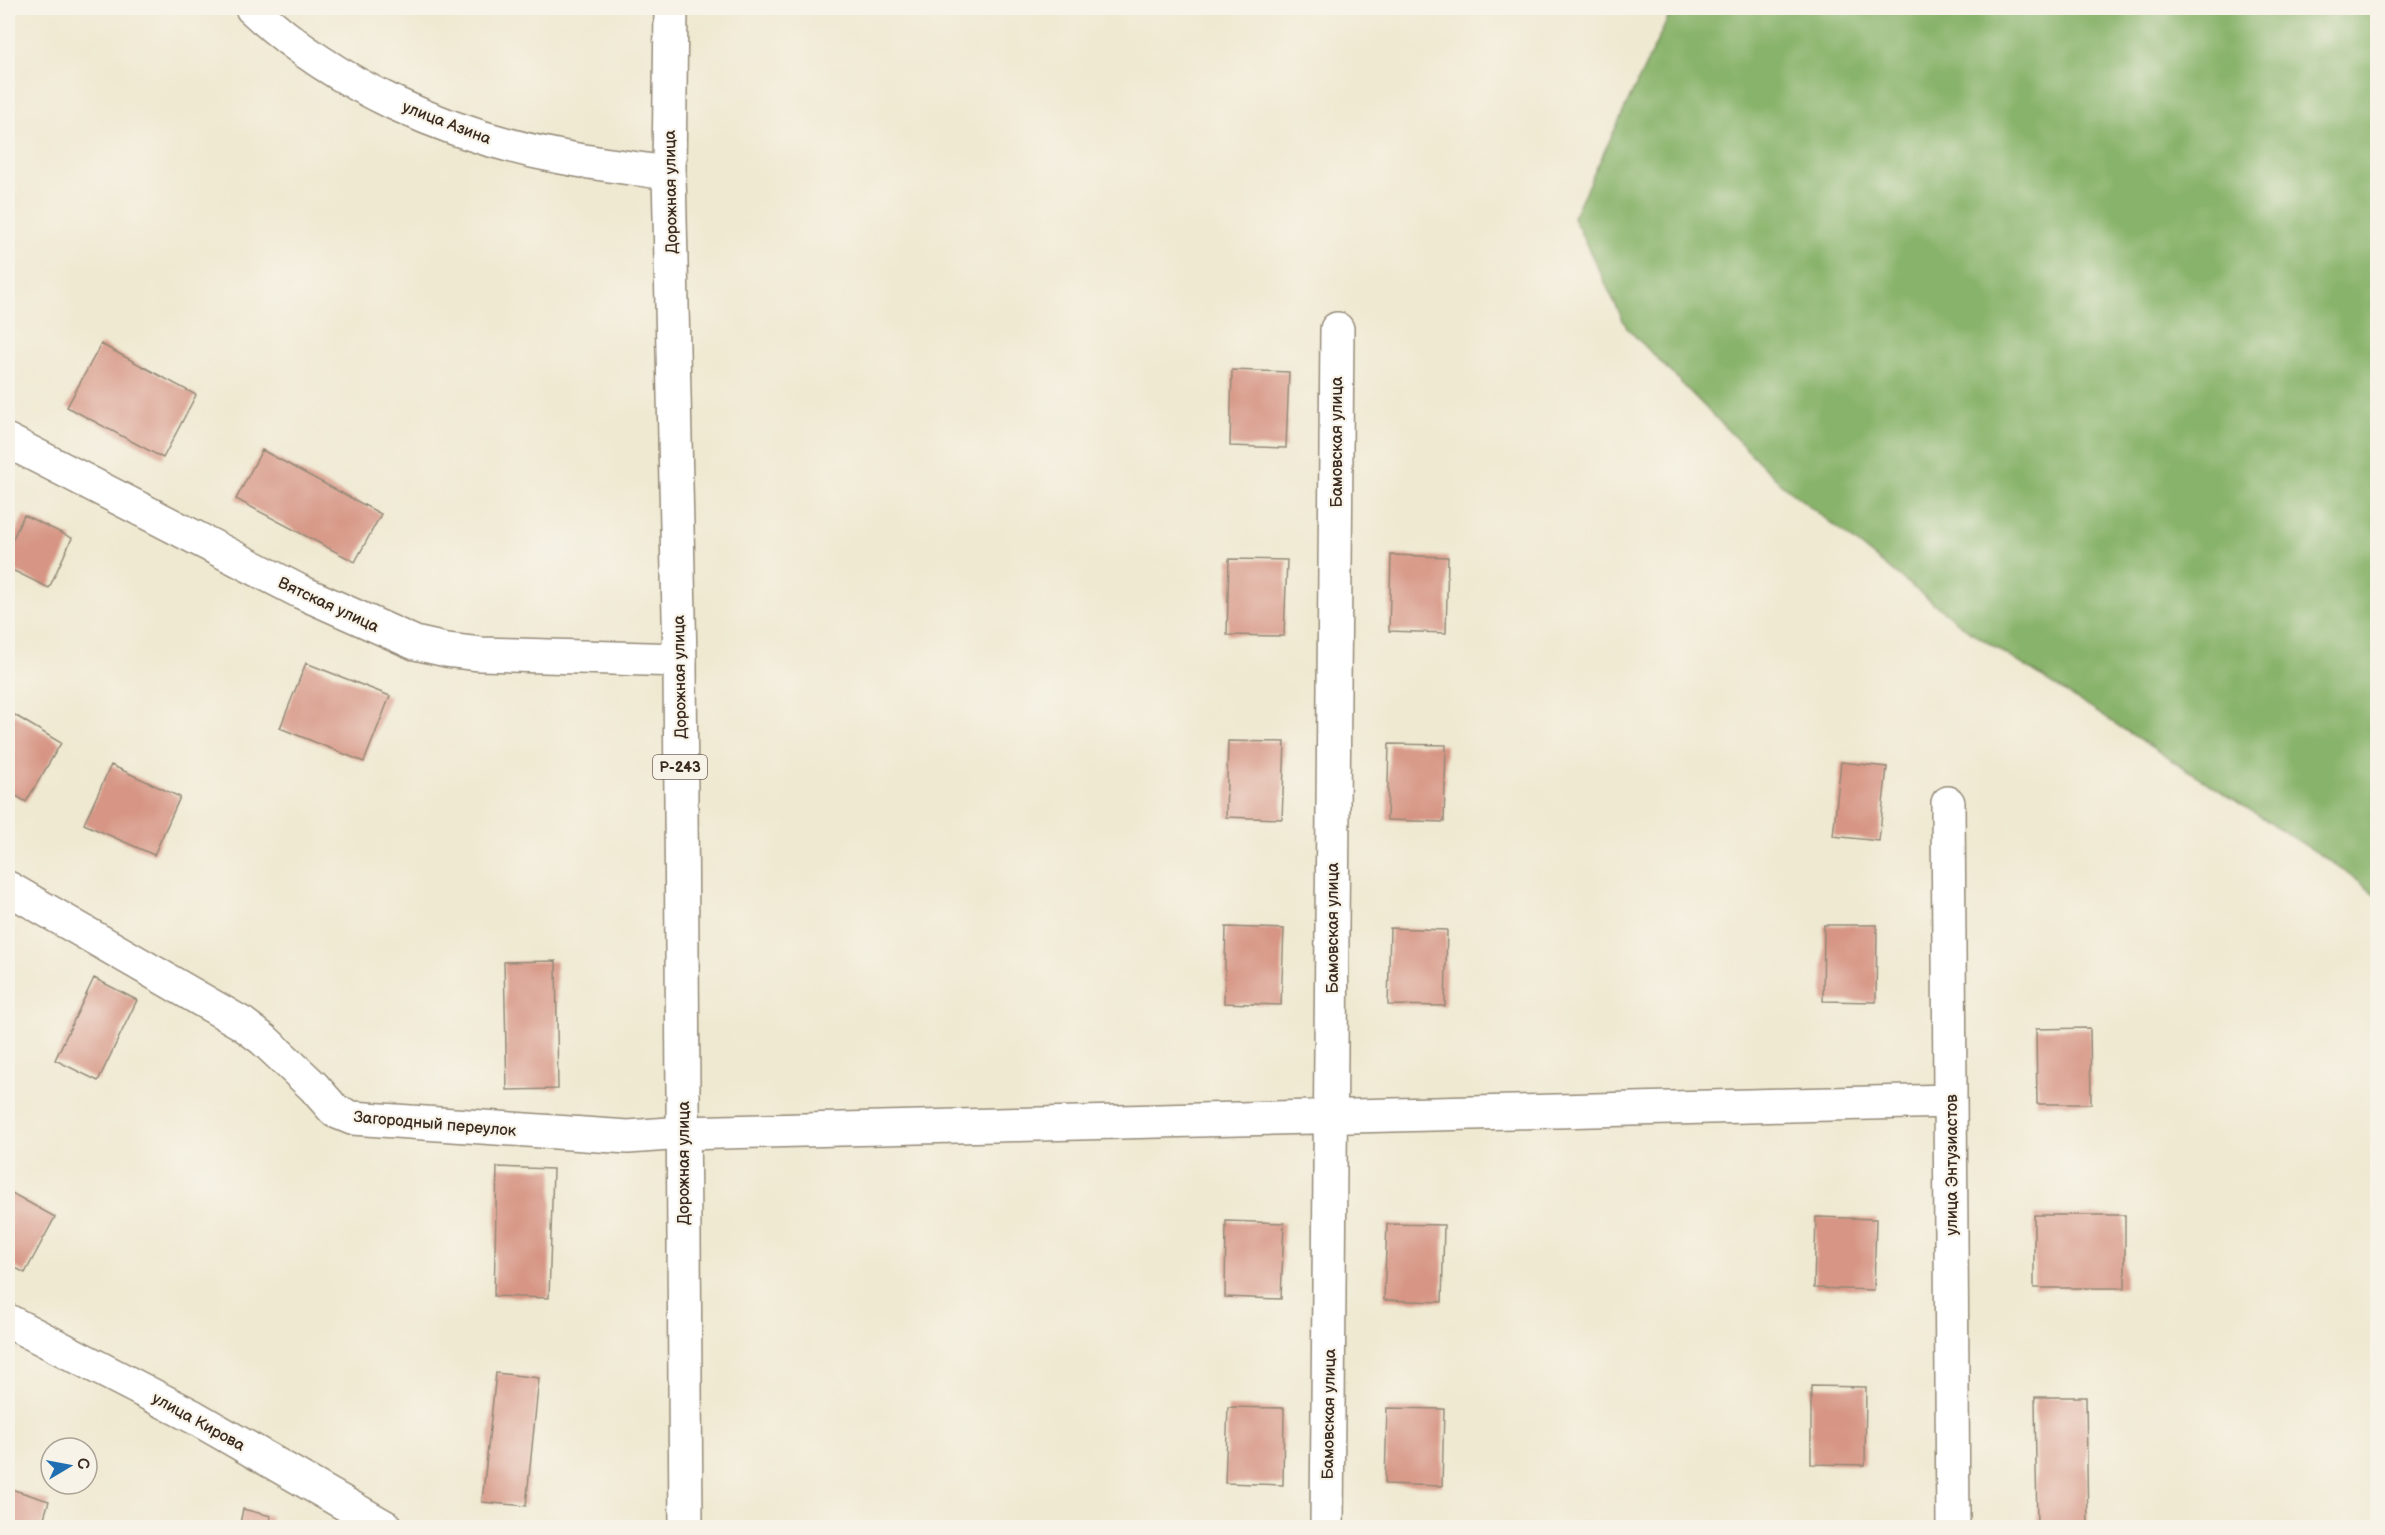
<svg xmlns="http://www.w3.org/2000/svg" width="2385" height="1535" font-family="'Balsamiq Sans',sans-serif">
<style>
.forest{fill:#88b36b;stroke:#626e44;stroke-width:1.5}
.building{fill:#d79685}
.lines{fill:none;stroke-linecap:round;stroke-linejoin:round}
.minor-casing{stroke:#958a78;stroke-width:36}
.highway-casing{stroke:#958a78;stroke-width:36}
.minor{stroke:#fff;stroke-width:33}
.highway{stroke:#fff;stroke-width:33}
.labels{text-anchor:middle;stroke-width:4.5;stroke-linejoin:round;paint-order:stroke}
.shield{fill:#f7f3e8;stroke:#73665b;stroke-width:1.5}
.shield-label{font-size:15px;font-weight:bold;fill:#3b2a1e}
.street-label{font-size:16px;fill:#3b2a1e;stroke:#f7f3e8}
</style>
<rect width="100%" height="100%" fill="#f7f3e8"/>
<filter id="ink" filterUnits="userSpaceOnUse"><feTurbulence type="fractalNoise" baseFrequency=".0167" numOctaves="2"/><feDisplacementMap in="SourceGraphic" scale="12" xChannelSelector="R" yChannelSelector="G"/><feConvolveMatrix kernelMatrix="1 2 1 2 8 2 1 2 1" color-interpolation-filters="sRGB"/></filter>
<filter id="wash" filterUnits="userSpaceOnUse"><feTurbulence type="fractalNoise" baseFrequency=".008" numOctaves="4" result="noise"/><feDisplacementMap in="SourceGraphic" scale="24" xChannelSelector="R" yChannelSelector="G"/><feGaussianBlur stdDeviation="1.35" result="paint"/><feColorMatrix in="noise" values="0 0 0 0 0 0 0 0 0 0 0 0 0 0 0 0 0 1.4 0 .05"/><feComposite in="paint" operator="in"/></filter>
<g filter="url(#wash)">
<rect width="100%" height="100%" fill="#efe9d1"/>
<path class="forest" d="M1673,8H2377V896L2344,870L1965,628L1780,483L1627,328L1573,217Z"/>
<g id="blocks">
<path class="building" d="M101,344L196,395L163,458L67,407Z
M1232,370L1289,372L1286,448L1230,446Z
M262,450L381,514L355,562L236,499Z
M24,515L72,538L49,588L8,568V549Z
M1391,555L1448,557L1446,633L1389,631Z
M1229,559L1287,560L1284,636L1227,635Z
M306,663L390,696L364,762L280,728Z
M8,711L61,743L26,802L8,791Z
M1228,741L1285,742L1282,819L1226,817Z
M1389,744L1446,745L1444,822L1387,820Z
M1841,762L1887,767L1879,841L1833,836Z
M111,765L180,797L154,855L84,824Z
M1824,925H1877L1876,1002L1823,1001Z
M1226,927L1284,929L1281,1005L1224,1003Z
M1390,928L1447,930L1445,1006L1388,1005Z
M556,961L558,1089L507,1090L504,962Z
M94,978L137,1000L98,1081L55,1060Z
M2090,1028L2091,1104H2037L2036,1029Z
M497,1167L553,1169L549,1298L494,1296Z
M8,1191L55,1217L25,1273L8,1264Z
M2034,1215H2125V1288H2034Z
M1816,1217L1876,1219L1874,1290L1814,1288Z
M1226,1221L1284,1223L1281,1299L1225,1297Z
M1387,1224L1444,1225L1442,1302L1384,1300Z
M496,1373L539,1378L526,1506L482,1502Z
M1811,1386L1866,1387L1865,1465L1811,1464Z
M2035,1397H2086L2088,1528H2037Z
M1228,1407L1284,1408L1283,1485L1225,1483Z
M1387,1408L1444,1409L1442,1486L1385,1484Z
M8,1488L49,1501L41,1528H8Z
M243,1509L271,1516L268,1528H239Z"/>
</g>
</g>
<g filter="url(#ink)">
<use href="#blocks" fill-opacity="0" stroke="#958a78" stroke-width="1.5"/>
<g class="lines">
<g class="minor-casing">
<path id="minor" d="M252,8C335,86 449,136 561,157C596,164 633,168 669,173
M8,441L301,592L415,643L446,650L480,654L680,660
M1948,803L1953,1528
M8,888L243,1024L264,1040L314,1087L335,1111L352,1118L628,1137L683,1133L1950,1101
M8,1321L194,1417L387,1528
M1327,1528L1337,329"/>
</g>
<g class="highway-casing">
<path id="highway" d="M671,8L669,173L680,660L686,1528"/>
</g>
<use href="#minor" class="minor"/>
<use href="#highway" class="highway"/>
</g>
</g>
<g class="labels">
<rect class="shield" x="653" y="755" width="54" height="24" rx="4.5"/>
<g class="shield-label">
<text x="680" y="772">Р-243</text>
</g>
<g class="street-label">
<text transform="translate(447 122) rotate(21)" y="6">улица Азина</text>
<text transform="translate(670 192) rotate(-91)" y="6">Дорожная улица</text>
<text transform="translate(1336 442) rotate(-90)" y="6">Бамовская улица</text>
<text transform="translate(329 604) rotate(25)" y="6">Вятская улица</text>
<text transform="translate(679 677) rotate(-91)" y="6">Дорожная улица</text>
<text transform="translate(1332 928) rotate(-90)" y="6">Бамовская улица</text>
<text transform="translate(435 1123) rotate(5)" y="6">Загородный переулок</text>
<text transform="translate(683 1163) rotate(-90)" y="6">Дорожная улица</text>
<text transform="translate(1951 1165) rotate(-90)" y="6">улица Энтузиастов</text>
<text transform="translate(1328 1414) rotate(-89)" y="6">Бамовская улица</text>
<text transform="translate(199 1421) rotate(29)" y="6">улица Кирова</text>
</g>
</g>
<rect width="2385" height="1535" fill="none" stroke="#f7f3e8" stroke-width="30"/>
<g transform="translate(69 1466) rotate(80)"><circle r="28" fill="#f7f3e8" stroke="#aca397" stroke-width="1.5"/>
<path d="M0-4.5L10 22L0 15L-10 22Z" fill="#1f6fb2"/>
<text y="-9" font-size="16" font-weight="bold" text-anchor="middle" fill="#3b2a1e">С</text>
</g>
</svg>
